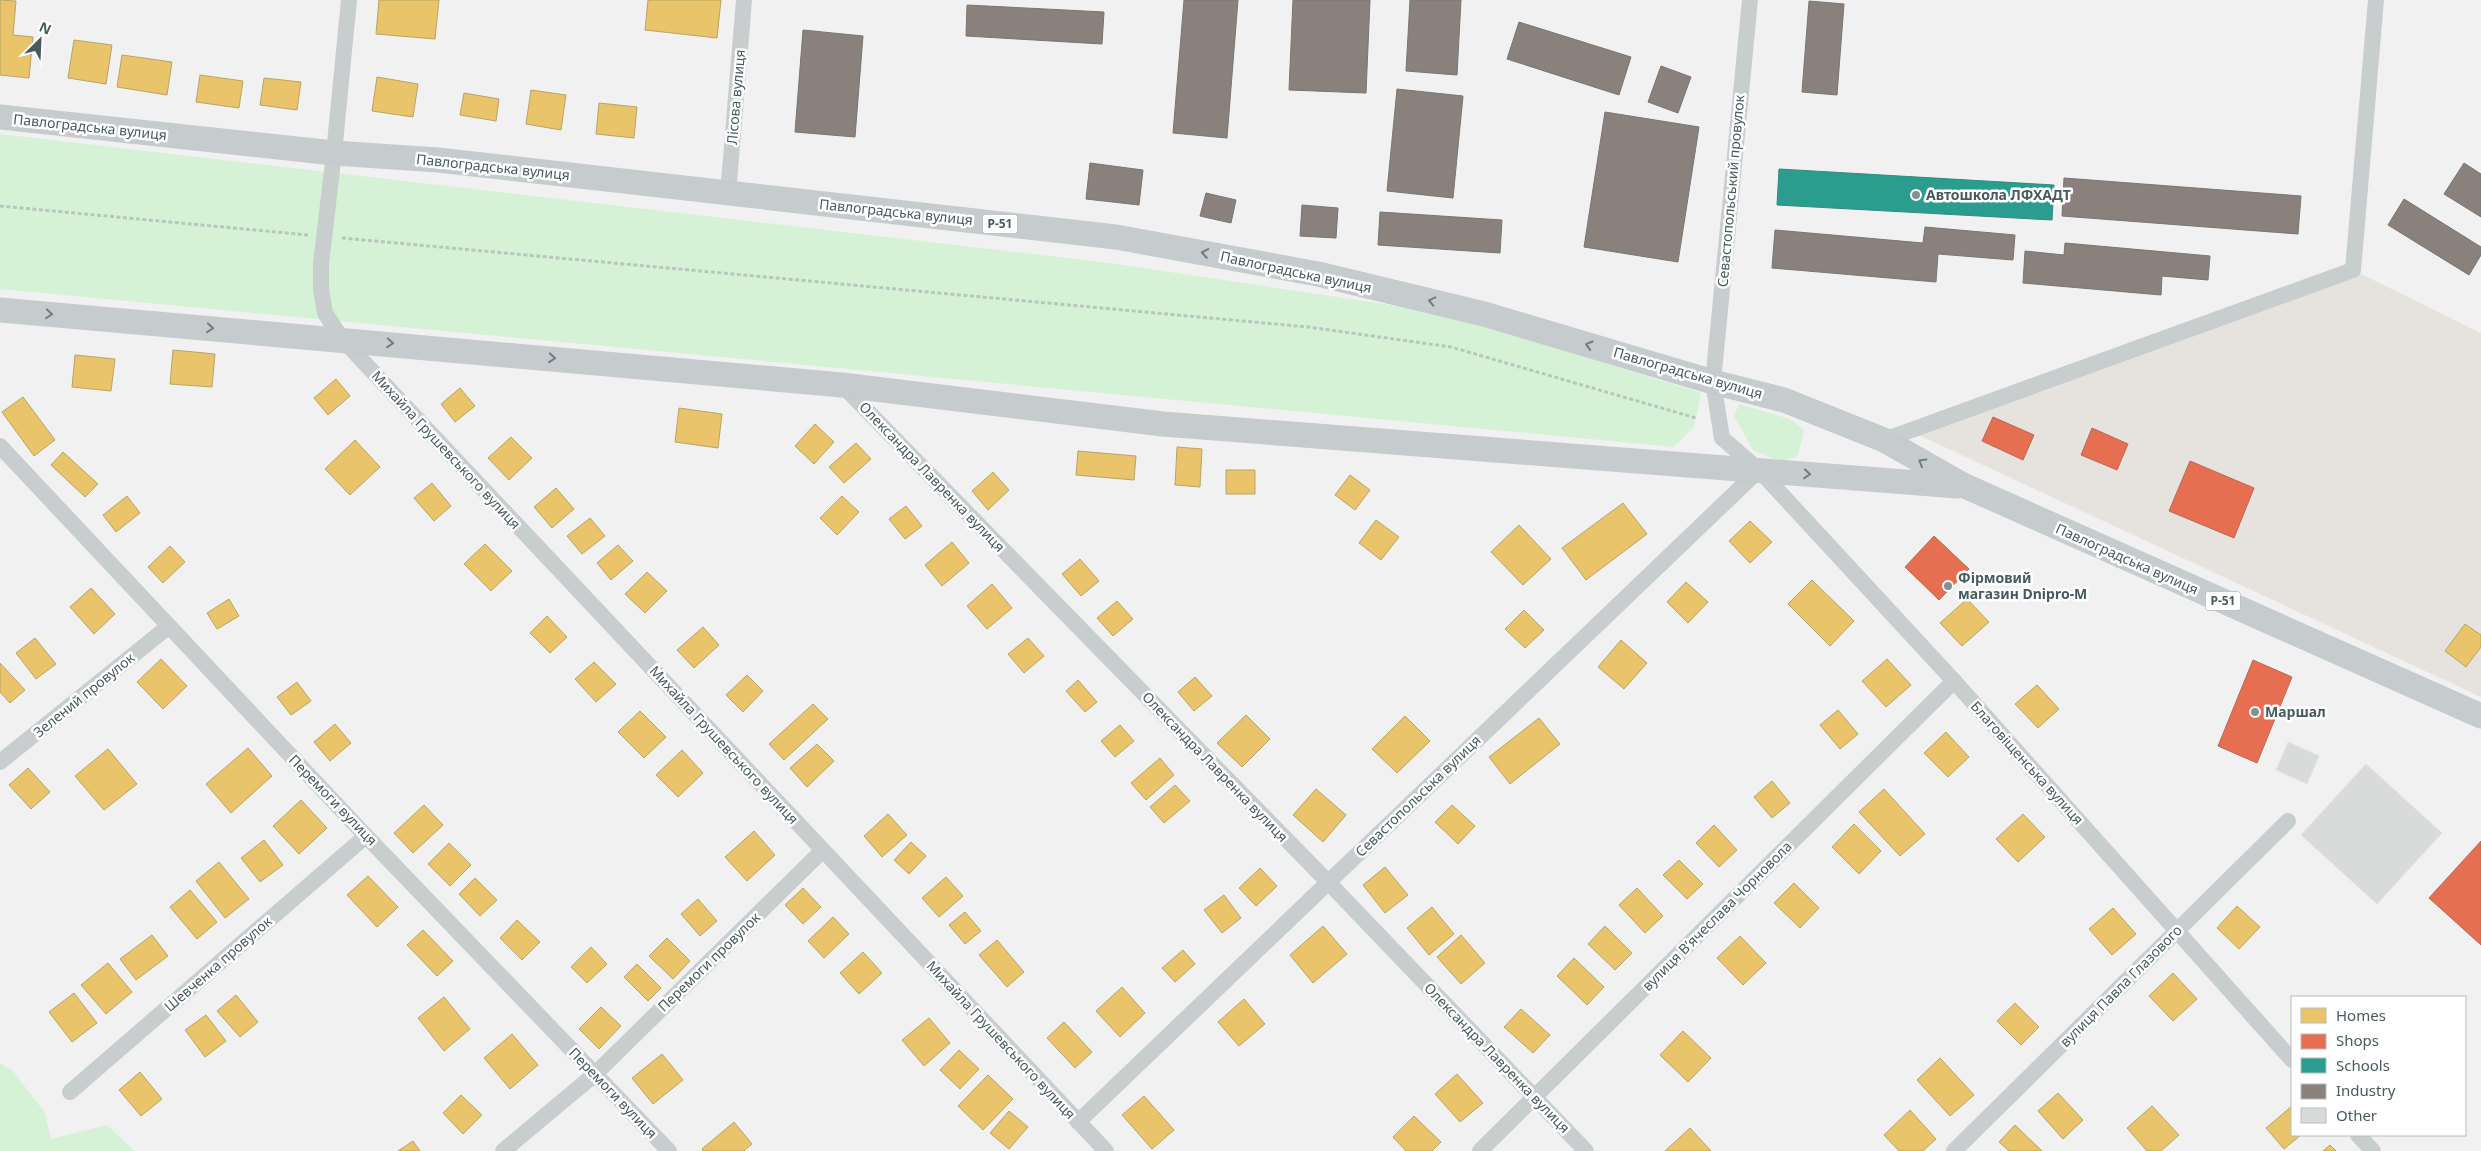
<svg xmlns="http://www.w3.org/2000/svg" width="2481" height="1151" font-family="'Noto Sans',sans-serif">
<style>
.commercial{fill:#e6e3df}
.green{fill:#d5f2d7}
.homes{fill:#e9c46a;stroke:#b8a467}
.shops{fill:#e76f51;stroke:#b76955}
.schools{fill:#2a9d8f;stroke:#338981}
.industry{fill:#8a817c;stroke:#767673}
.building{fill:#d9dada;stroke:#e3e3e4}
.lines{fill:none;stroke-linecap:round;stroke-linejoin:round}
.path{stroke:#b8c6be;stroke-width:3;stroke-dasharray:4 2.5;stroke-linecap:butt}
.street{stroke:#c8cdce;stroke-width:16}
.primary{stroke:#c6cccd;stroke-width:25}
.oneway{stroke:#6d7d80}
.poi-dot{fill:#839092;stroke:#fff;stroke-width:2}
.labels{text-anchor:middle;stroke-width:5;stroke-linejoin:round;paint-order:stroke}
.shield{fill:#fff;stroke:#7e8c8f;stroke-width:1}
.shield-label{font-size:12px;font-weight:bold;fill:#475b5f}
.street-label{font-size:14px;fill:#475b5f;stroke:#fff}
.poi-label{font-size:14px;font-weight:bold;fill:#475b5f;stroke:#fff;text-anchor:start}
</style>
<rect width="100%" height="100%" fill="#f2f1f1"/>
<path class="commercial" d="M2353,270L2481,333V697L1910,431Z"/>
<path class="green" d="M0,134L1110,263L1444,313L1701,393L1694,427L1674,447L0,289Z
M1739,404L1790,419L1804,430L1798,456L1780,462L1753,450L1734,416Z
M0,1063L13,1071L45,1113L51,1139L107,1125L134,1151H0Z"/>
<path class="homes" d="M0,0L16,1L13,35L33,37L29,78L0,75Z
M379,0H439L435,39L376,34Z
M648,0H721L717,38L645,30Z
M74,40L112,45L106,84L68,78Z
M122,55L172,62L167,95L117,87Z
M200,75L243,81L239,108L196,102Z
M377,77L418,84L413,117L372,111Z
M264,78L301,82L297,110L260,105Z
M531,90L566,95L561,130L526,124Z
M464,93L499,99L496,121L460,115Z
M599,103L637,107L634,138L596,134Z
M173,350L215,354L212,387L170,384Z
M75,355L115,359L111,391L72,387Z
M336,379L350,396L328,415L314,398Z
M460,388L475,406L455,422L441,404Z
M23,397L55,440L34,456L2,412Z
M679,408L722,414L718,448L675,442Z
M815,424L834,442L814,464L795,446Z
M511,437L532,458L509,480L488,458Z
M355,440L380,467L350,495L325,469Z
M856,443L871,459L844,483L829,467Z
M1177,447L1202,449L1200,487L1175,485Z
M1078,451L1136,456L1134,480L1076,475Z
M63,452L98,484L85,497L51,465Z
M1226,470H1255V494H1226Z
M993,472L1009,490L988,510L972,491Z
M1350,475L1370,490L1355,510L1335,495Z
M432,483L451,506L434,521L414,498Z
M556,488L574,509L552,528L534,507Z
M127,496L140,513L116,532L103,515Z
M842,496L859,512L837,535L820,518Z
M1623,503L1647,534L1586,580L1562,548Z
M906,506L922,526L905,539L889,519Z
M590,518L605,536L582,554L567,536Z
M1376,520L1399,537L1381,560L1359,543Z
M1750,521L1772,542L1750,563L1729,541Z
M1519,525L1551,559L1523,585L1491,552Z
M952,542L969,563L942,586L925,565Z
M485,544L512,571L491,591L464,564Z
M618,545L633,561L611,580L597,563Z
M170,546L185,562L163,583L148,567Z
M1080,559L1099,581L1081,596L1062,574Z
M647,572L667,591L645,613L625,594Z
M1812,580L1854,621L1830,646L1788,604Z
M1686,582L1708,602L1688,623L1667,602Z
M992,584L1012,608L987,629L967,606Z
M91,588L115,614L94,634L70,607Z
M229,599L239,616L217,629L207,613Z
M1967,599L1989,622L1962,646L1940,623Z
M1117,601L1133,619L1113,636L1097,618Z
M1524,610L1544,630L1525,648L1505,629Z
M547,616L567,637L550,653L530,633Z
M2465,624L2481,635V647L2466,667L2445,651Z
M703,627L719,645L694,668L677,650Z
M35,638L56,664L36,679L16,653Z
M1028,638L1044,656L1024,673L1008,654Z
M1621,640L1647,663L1624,689L1598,667Z
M161,659L187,686L163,709L137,682Z
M1887,659L1911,685L1886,707L1862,681Z
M594,662L616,684L596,702L575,679Z
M0,663L25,690L10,703L0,692Z
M747,675L763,691L743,712L726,695Z
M1195,677L1212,696L1194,711L1178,692Z
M1078,680L1097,702L1085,712L1066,691Z
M297,682L311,701L291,715L277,697Z
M2037,685L2059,709L2038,728L2015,704Z
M813,704L828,719L784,760L769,744Z
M1838,710L1858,734L1840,749L1820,725Z
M640,711L666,737L644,758L618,732Z
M1246,715L1270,739L1242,767L1217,743Z
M1405,716L1430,741L1397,773L1372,749Z
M1539,718L1560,744L1510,784L1489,757Z
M335,724L351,743L330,761L314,742Z
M1120,725L1134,741L1115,757L1101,741Z
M1946,732L1969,757L1948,777L1924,753Z
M817,744L834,761L807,787L790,768Z
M248,748L272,776L231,813L206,784Z
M108,749L137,784L104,810L75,776Z
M682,750L703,773L678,797L656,775Z
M1160,758L1174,775L1146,800L1131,783Z
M28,768L50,792L31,809L9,785Z
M1772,781L1790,803L1772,818L1754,797Z
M1175,785L1190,801L1164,823L1150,807Z
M1316,789L1346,815L1323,842L1293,815Z
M1884,789L1925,834L1900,856L1859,812Z
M301,800L327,828L299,854L273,826Z
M424,805L443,825L413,853L394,833Z
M1452,805L1475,826L1458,844L1435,822Z
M888,814L907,835L882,857L864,836Z
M2023,814L2045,837L2018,862L1996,839Z
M1854,824L1881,851L1859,874L1832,847Z
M1714,825L1737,850L1719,867L1696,843Z
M754,831L775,855L747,881L725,857Z
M264,840L283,865L260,882L241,858Z
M911,842L926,856L909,874L894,860Z
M449,843L471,865L450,886L428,864Z
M1679,860L1703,884L1687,899L1663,875Z
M219,862L249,899L225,918L196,881Z
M1385,867L1408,895L1385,913L1363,885Z
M1260,868L1277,886L1256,906L1239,888Z
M368,876L398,907L377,927L347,895Z
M946,877L963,896L939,917L922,898Z
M475,878L497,900L480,916L459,894Z
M1794,883L1819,908L1800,928L1774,903Z
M803,888L821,907L803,924L785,905Z
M1637,888L1663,916L1645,933L1619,905Z
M190,890L217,922L197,939L170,907Z
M1224,895L1241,918L1222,933L1204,910Z
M698,899L717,921L700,936L681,914Z
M2237,906L2260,927L2239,949L2217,928Z
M1432,907L1454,934L1429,955L1407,928Z
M2113,908L2136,934L2112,955L2089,929Z
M965,912L981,931L965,944L949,925Z
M833,917L849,934L824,958L808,941Z
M517,920L540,942L522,960L500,938Z
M1323,926L1347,954L1313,983L1290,955Z
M1605,926L1632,953L1615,970L1588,944Z
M423,930L453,961L437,976L407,945Z
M152,935L168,956L136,980L120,959Z
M1461,935L1485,963L1461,984L1437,957Z
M1740,936L1766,963L1743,985L1717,958Z
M667,938L690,961L673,979L649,956Z
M997,940L1024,972L1007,987L979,955Z
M591,947L607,964L587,983L571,967Z
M1183,950L1195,964L1175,982L1162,968Z
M863,952L882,973L859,994L840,973Z
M1574,958L1604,987L1587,1005L1557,976Z
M108,963L132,992L106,1014L81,985Z
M637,964L661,988L648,1001L624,977Z
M2173,973L2197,999L2173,1021L2149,996Z
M1122,987L1145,1013L1120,1037L1096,1011Z
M74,993L97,1023L72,1042L49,1012Z
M236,995L258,1022L240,1037L217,1011Z
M444,997L470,1029L444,1051L418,1018Z
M1244,999L1265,1024L1239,1046L1218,1022Z
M2015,1003L2039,1027L2021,1045L1997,1021Z
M601,1007L621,1026L599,1049L579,1029Z
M1521,1009L1550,1035L1533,1053L1504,1027Z
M206,1015L226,1041L205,1057L185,1030Z
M929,1018L950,1043L924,1066L902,1040Z
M1064,1022L1092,1052L1075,1068L1047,1038Z
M1683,1031L1711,1058L1688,1082L1660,1055Z
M512,1034L538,1065L510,1089L484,1058Z
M959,1050L979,1069L960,1089L940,1070Z
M662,1054L683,1080L653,1104L632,1078Z
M1940,1058L1974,1095L1950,1116L1917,1080Z
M140,1072L162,1099L141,1116L119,1090Z
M1457,1074L1483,1103L1460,1122L1435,1094Z
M988,1075L1013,1099L983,1130L958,1106Z
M2058,1093L2083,1120L2063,1139L2038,1111Z
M461,1095L482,1115L463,1134L443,1113Z
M1144,1096L1174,1130L1152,1149L1122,1115Z
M2152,1106L2179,1135L2161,1151H2147L2127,1128Z
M2292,1106V1135H2301L2284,1149L2266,1128Z
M1910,1110L1936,1139L1923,1151H1899L1884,1135Z
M1009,1111L1028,1127L1009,1149L990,1133Z
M1414,1116L1441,1142L1432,1151H1406L1393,1137Z
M734,1122L752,1144L744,1151H703L702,1149Z
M2015,1125L2042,1151H2009L1999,1142Z
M1690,1128L1711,1151H1665Z
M413,1141L420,1151H398Z
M2330,1145L2336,1151H2323Z"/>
<path class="shops" d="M1993,417L2034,435L2023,460L1982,441Z
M2092,428L2128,444L2117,470L2081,455Z
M2190,461L2254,488L2234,538L2169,511Z
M1934,536L1969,569L1939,600L1905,567Z
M2253,660L2292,677L2257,763L2218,746Z
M2481,841V945L2429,898Z"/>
<path class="schools" d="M1779,169L2054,185L2052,220L1777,205Z"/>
<path class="industry" d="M1184,0H1238L1227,138L1173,133Z
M1293,0H1370L1366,93L1289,90Z
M1410,0H1461L1457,75L1406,71Z
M1809,1L1844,4L1837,95L1802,92Z
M967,5L1104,12L1102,44L966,36Z
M1519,22L1631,57L1619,95L1507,59Z
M803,30L863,36L855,137L795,132Z
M1661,66L1691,77L1678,113L1648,102Z
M1397,89L1463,96L1453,198L1387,191Z
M1605,112L1699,127L1678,262L1584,247Z
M1090,163L1143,170L1139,205L1086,199Z
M2464,163L2481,174V217L2444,194Z
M2064,178L2301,196L2298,234L2062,216Z
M1206,193L1236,200L1231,223L1200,216Z
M2404,199L2481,247V255L2469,275L2388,225Z
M1302,205L1338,208L1336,238L1300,236Z
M1380,212L1502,220L1500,253L1378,245Z
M1925,227L2015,235L2013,260L1938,254L1936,282L1772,268L1775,230L1923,243Z
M2065,243L2210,256L2208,280L2162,276L2161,295L2023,283L2025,251L2064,255Z"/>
<path class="building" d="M2288,742L2319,756L2307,784L2276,770Z
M2366,764L2442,833L2377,904L2301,835Z"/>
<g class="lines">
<path class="path" d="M0,206L308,235
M342,238L1308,327L1451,347L1696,418"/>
<path class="street" d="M349,0L334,153L321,264V289L325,313L342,339L1106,1151
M1750,0L1713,382L1722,438L1759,470L1954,681L2292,1060
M728,194L744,0
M842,385L1328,882L1586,1151
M1884,440L2353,270L2376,0
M0,446L366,836L669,1151
M0,762L168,627
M70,1092L366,836
M1078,1122L1759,470
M2358,1135L2373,1151
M503,1151L595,1074L823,850
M1480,1151L1954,681
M1954,1151L2288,821"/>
<path class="primary" d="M0,117L334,153L438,160L1116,237L1318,274L1484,314L1713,382L1784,400L1884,440L1965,486L2481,716
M0,310L842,385L1163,424L1957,486"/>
</g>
<defs><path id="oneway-chevron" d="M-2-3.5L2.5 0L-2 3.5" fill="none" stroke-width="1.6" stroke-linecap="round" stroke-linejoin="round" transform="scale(1.25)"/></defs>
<g class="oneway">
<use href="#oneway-chevron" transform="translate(1205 253) rotate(-170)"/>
<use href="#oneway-chevron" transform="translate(1432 301) rotate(-167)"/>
<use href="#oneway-chevron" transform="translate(49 314) rotate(5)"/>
<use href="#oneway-chevron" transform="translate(210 328) rotate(5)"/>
<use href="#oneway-chevron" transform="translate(390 343) rotate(5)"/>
<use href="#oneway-chevron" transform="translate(1589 345) rotate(-163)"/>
<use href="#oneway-chevron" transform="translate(552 358) rotate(5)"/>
<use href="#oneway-chevron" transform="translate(1922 462) rotate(-150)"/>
<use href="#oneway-chevron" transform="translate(1807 474) rotate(5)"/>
</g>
<g class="poi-dot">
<circle cx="1916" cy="195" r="5"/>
<circle cx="1948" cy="586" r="5"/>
<circle cx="2255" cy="712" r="5"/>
</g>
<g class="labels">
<g class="shield">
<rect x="982.5" y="214.5" width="35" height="19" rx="4"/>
<rect x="2205.5" y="591.5" width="35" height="19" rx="4"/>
</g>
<g class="shield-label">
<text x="1000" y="228">Р-51</text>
<text x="2223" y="605">Р-51</text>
</g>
<g class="street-label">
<text transform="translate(736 97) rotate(-85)" y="5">Лісова вулиця</text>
<text transform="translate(90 127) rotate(6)" y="5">Павлоградська вулиця</text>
<text transform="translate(493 167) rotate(6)" y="5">Павлоградська вулиця</text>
<text transform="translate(1731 191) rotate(-85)" y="5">Севастопольський провулок</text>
<text transform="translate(896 212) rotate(6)" y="5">Павлоградська вулиця</text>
<text transform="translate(1296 272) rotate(12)" y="5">Павлоградська вулиця</text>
<text transform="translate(1688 373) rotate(16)" y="5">Павлоградська вулиця</text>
<text transform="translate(446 450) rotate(47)" y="5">Михайла Грушевського вулиця</text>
<text transform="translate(932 477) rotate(46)" y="5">Олександра Лавренка вулиця</text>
<text transform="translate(2127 559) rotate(24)" y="5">Павлоградська вулиця</text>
<text transform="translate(84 695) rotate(-39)" y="5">Зелений провулок</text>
<text transform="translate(724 745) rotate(47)" y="5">Михайла Грушевського вулиця</text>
<text transform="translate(2027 763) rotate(48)" y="5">Благовіщенська вулиця</text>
<text transform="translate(1215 767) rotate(46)" y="5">Олександра Лавренка вулиця</text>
<text transform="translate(1418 796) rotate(-44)" y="5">Севастопольська вулиця</text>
<text transform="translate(333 800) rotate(46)" y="5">Перемоги вулиця</text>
<text transform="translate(1717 916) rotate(-45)" y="5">вулиця В’ячеслава Чорновола</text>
<text transform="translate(709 962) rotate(-44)" y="5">Перемоги провулок</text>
<text transform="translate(218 964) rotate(-41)" y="5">Шевченка провулок</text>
<text transform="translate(2121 986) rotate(-45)" y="5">вулиця Павла Глазового</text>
<text transform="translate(1001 1040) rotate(47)" y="5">Михайла Грушевського вулиця</text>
<text transform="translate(1497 1058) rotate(46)" y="5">Олександра Лавренка вулиця</text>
<text transform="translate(613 1093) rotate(46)" y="5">Перемоги вулиця</text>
</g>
<g class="poi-label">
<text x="1926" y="200">Автошкола ЛФХАДТ</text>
<text x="1958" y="583">Фірмовий<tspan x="1958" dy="16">магазин Dnipro-M</tspan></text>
<text x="2265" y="717">Маршал</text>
</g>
</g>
<rect x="2291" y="996" width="175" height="140" fill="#ffffff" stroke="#b5bdbf"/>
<rect x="2301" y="1008" width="25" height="15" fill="#e9c46a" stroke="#b5bdbf"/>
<text x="2336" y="1021" font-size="15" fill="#475b5f">Homes</text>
<rect x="2301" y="1034" width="25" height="15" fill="#e76f51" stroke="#b5bdbf"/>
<text x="2336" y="1046" font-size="15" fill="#475b5f">Shops</text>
<rect x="2301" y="1058" width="25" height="15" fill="#2a9d8f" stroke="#b5bdbf"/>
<text x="2336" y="1071" font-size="15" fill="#475b5f">Schools</text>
<rect x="2301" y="1084" width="25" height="15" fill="#8a817c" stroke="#b5bdbf"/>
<text x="2336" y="1096" font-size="15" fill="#475b5f">Industry</text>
<rect x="2301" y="1108" width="25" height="15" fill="#d9dada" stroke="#b5bdbf"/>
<text x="2336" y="1121" font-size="15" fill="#475b5f">Other</text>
<g transform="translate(40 40) rotate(24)" stroke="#ffffff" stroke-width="4" paint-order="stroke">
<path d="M0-4L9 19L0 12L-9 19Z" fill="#475b5f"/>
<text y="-8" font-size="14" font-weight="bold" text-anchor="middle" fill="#475b5f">N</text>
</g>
</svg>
